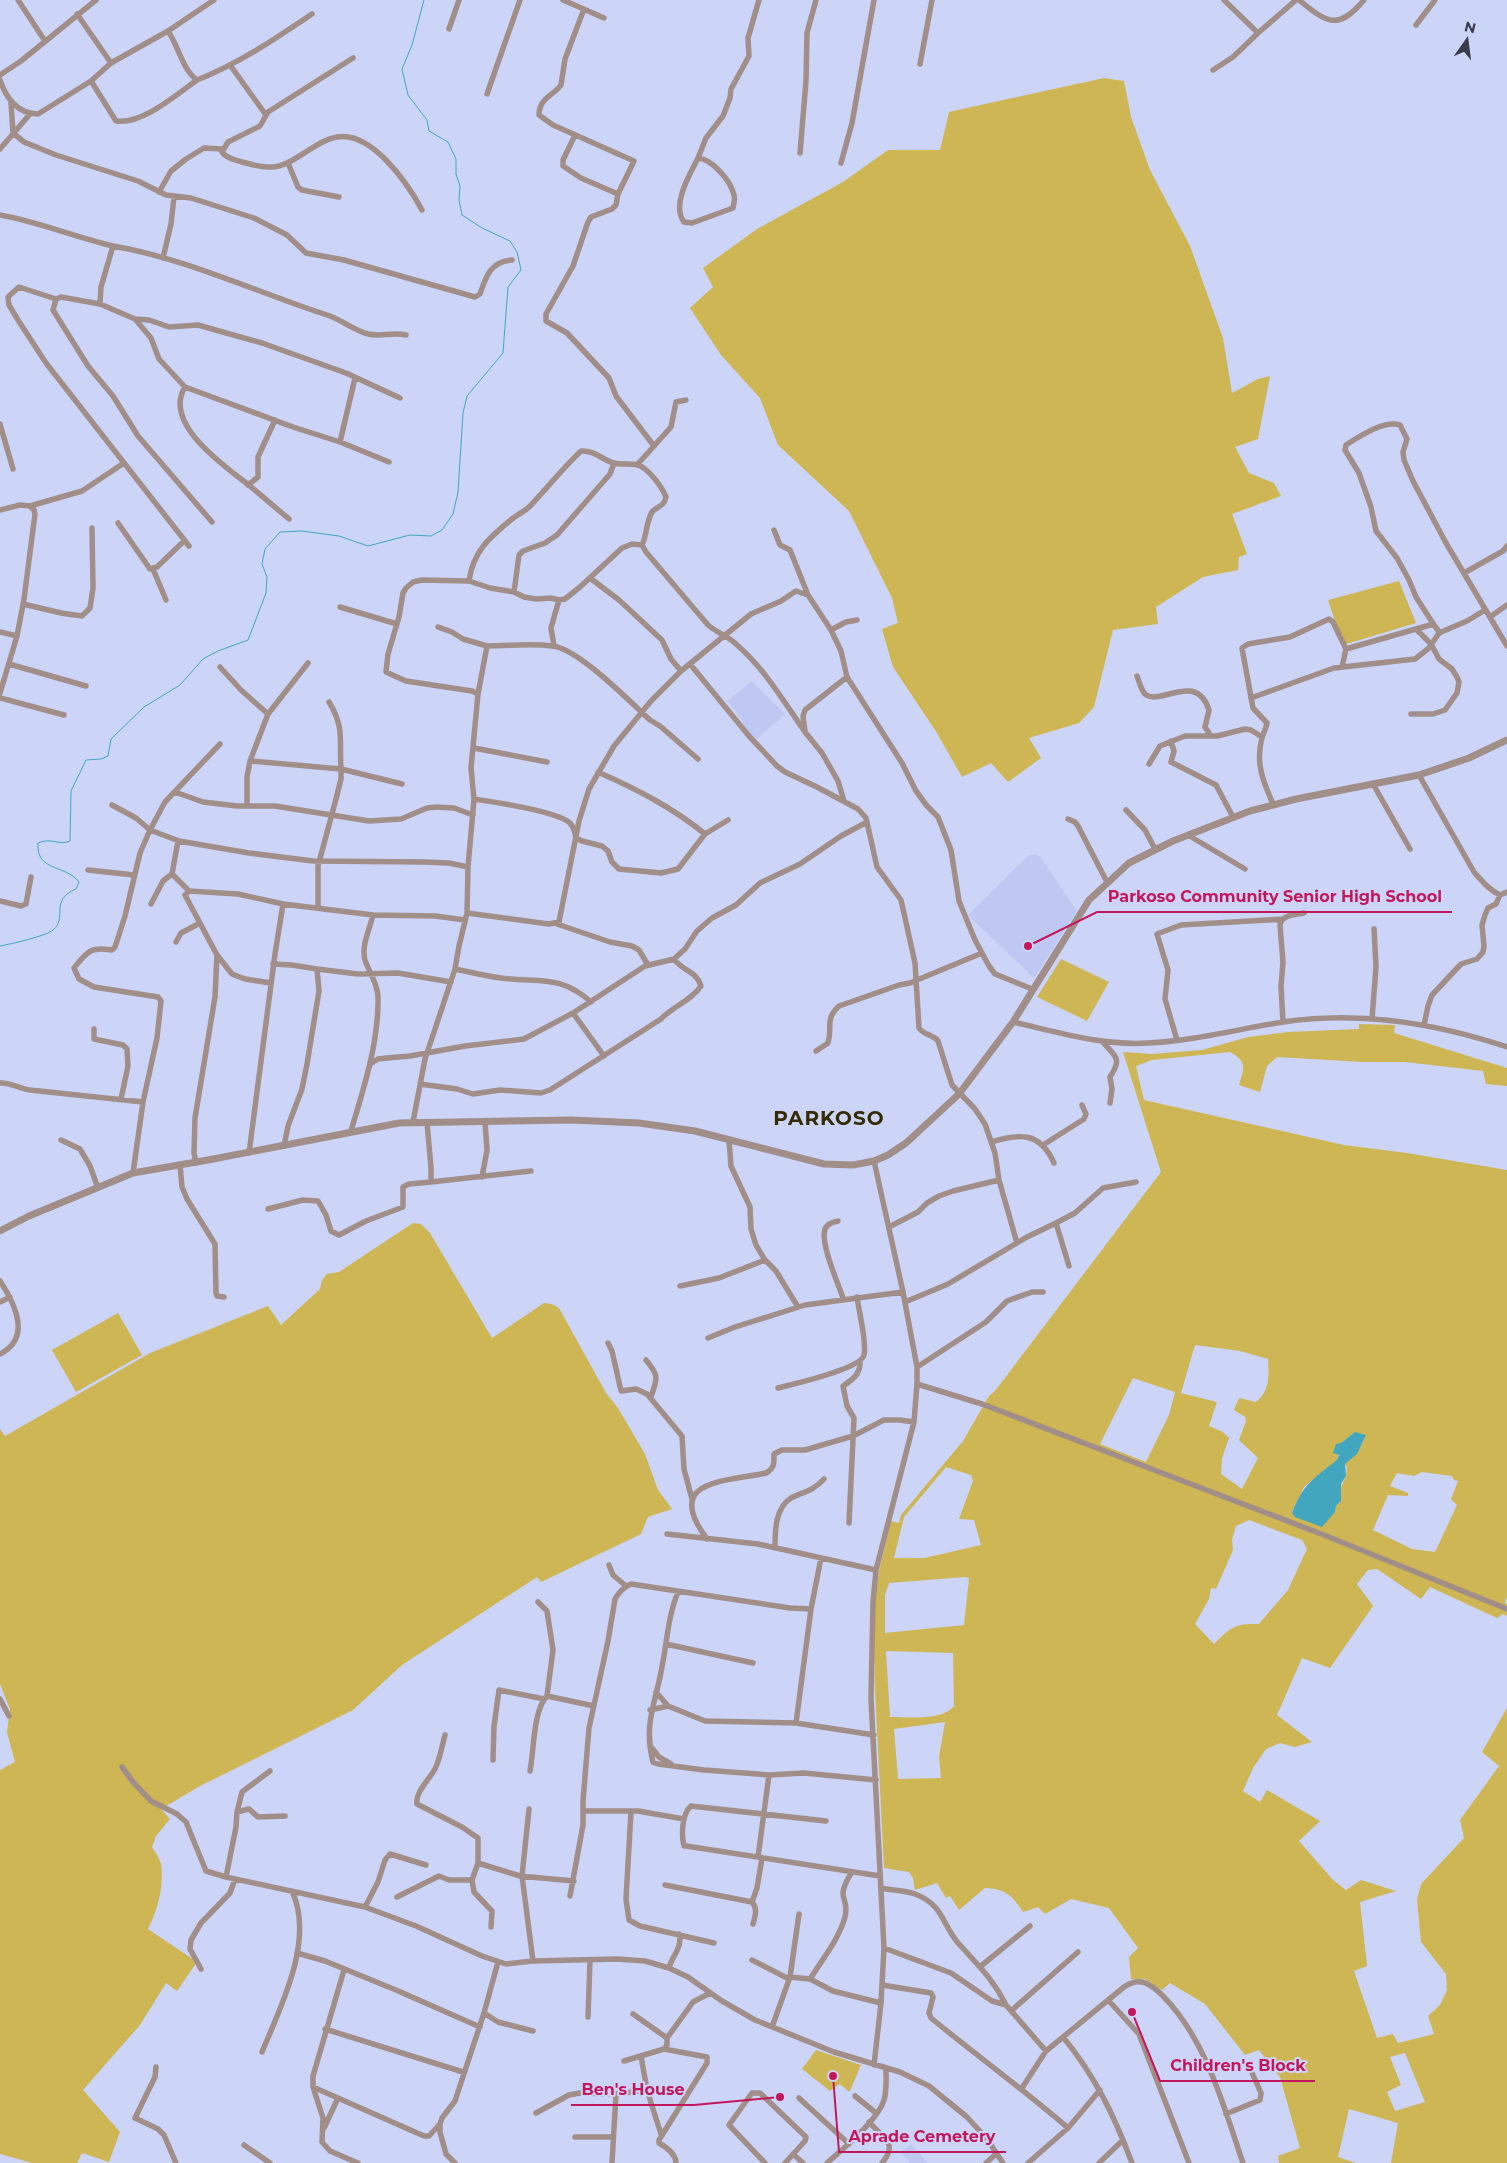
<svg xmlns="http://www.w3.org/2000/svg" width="1507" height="2163" font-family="Montserrat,sans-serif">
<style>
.built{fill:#bfc8f3}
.green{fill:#ceb654;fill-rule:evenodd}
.water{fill:#42a7be}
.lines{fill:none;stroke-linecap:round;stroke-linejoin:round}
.stream{stroke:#42a7be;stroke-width:1}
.minor{stroke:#a18e89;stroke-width:5.5}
.tertiary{stroke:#a18e89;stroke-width:7}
.labels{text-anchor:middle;stroke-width:4;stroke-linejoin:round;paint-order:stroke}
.district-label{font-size:20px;font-weight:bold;letter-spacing:1px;fill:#352b00;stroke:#ccd4f8}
.leader{fill:none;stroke:#c2185b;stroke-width:2}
.callout-dot{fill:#c2185b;stroke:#ccd4f8;stroke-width:2}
.callout-label{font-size:16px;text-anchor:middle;font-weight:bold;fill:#c2185b;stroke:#ccd4f8;stroke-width:4;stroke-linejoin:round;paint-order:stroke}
</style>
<rect width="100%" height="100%" fill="#ccd4f8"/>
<path class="built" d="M752,681L785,714L757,739L746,729L741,718L727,701Z
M1035,854L1041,857L1077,911L1034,978L968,915L1028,856Z
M911,2144L928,2163H910L901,2152Z"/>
<path class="green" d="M1104,78L1124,81L1131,117L1150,170L1190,246L1223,338L1232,393L1258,379L1270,376L1258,439L1235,447L1249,473L1274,483L1281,496L1232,514L1247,554L1239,557L1238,570L1203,577L1156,607L1158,624L1113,630L1094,707L1079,723L1029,738L1041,758L1008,782L991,763L962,777L937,733L893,667L882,629L898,623L892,598L849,511L778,445L760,398L721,355L690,308L713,287L703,268L757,229L843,182L888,150H940L949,112Z
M1399,581L1416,623L1343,645L1328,600Z
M1061,959L1109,982L1087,1021L1037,997Z
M1359,1024L1395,1025L1394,1033L1507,1068V1086L1486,1084L1483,1071L1405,1062H1363L1277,1057L1267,1066L1260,1092L1239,1085C1244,1068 1248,1062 1230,1052L1152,1060L1136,1066L1144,1100L1344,1145L1407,1153L1507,1170V1596L1505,1603L1507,1604V1616L1503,1614L1497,1618L1430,1587L1421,1599L1377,1569L1368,1570L1357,1584L1373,1606L1330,1668L1302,1658L1277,1715L1312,1742L1295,1747L1280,1743L1266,1749L1253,1768L1243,1791L1260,1802L1267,1790L1320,1821L1299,1841L1333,1880L1346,1890L1361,1880L1396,1891L1360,1902L1367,1966L1354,1971L1377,2038L1393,2034L1398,2043L1434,2034L1428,2016L1440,2005L1447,1990L1446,1974L1421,1942L1417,1900L1421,1884L1464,1838L1460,1820L1499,1766L1482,1752L1507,1708V2163H1391L1398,2123L1349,2109L1338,2157L1356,2163H1279L1278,2156L1300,2148L1280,2077L1259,2050L1245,2055L1205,2004L1170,1983L1162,1990L1145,1979H1131L1129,1957L1138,1948L1109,1908L1071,1899L1045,1914L1038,1907L1023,1912C1012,1895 1006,1889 985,1888L959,1910L950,1896L946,1898L937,1883L915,1890L913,1878L909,1872L884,1868L875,1689L874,1611L879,1571L891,1521L899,1523L901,1515L963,1441L989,1396L995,1391L1161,1172L1123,1052L1151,1054L1202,1050L1248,1037L1288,1032L1359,1029ZM1195,1345L1240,1351L1268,1359C1269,1376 1270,1391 1256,1402L1239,1398L1234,1410L1245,1417L1246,1421L1239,1440L1258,1458L1242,1489L1221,1474L1222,1458L1229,1438L1223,1432L1209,1426L1217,1402L1181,1393ZM1133,1378L1175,1392L1169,1415L1146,1462L1100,1444ZM1355,1432L1365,1438L1357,1453L1345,1464L1347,1467L1346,1476L1341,1487V1501L1336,1506L1335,1512L1324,1523L1292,1512L1304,1487L1337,1460L1341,1443ZM946,1467L971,1475L973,1481L959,1519L974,1520L981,1545L924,1558H894L904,1517ZM1422,1472L1452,1476L1454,1480L1458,1481L1451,1499L1457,1505L1435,1552L1412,1549L1373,1530L1388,1495L1408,1496V1493L1390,1486L1397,1473L1414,1476ZM1249,1520L1302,1540L1307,1549L1288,1590L1259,1624C1234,1623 1230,1628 1214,1644L1195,1624L1209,1599L1211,1588L1216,1589L1233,1550L1232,1540L1236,1526ZM965,1577L969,1578L964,1625L885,1633V1595L889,1583ZM886,1651L953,1653L954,1706C942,1721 908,1717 890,1717ZM945,1722L939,1757L941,1778L898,1779L894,1729ZM1405,2053L1425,2102L1395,2111L1387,2092L1401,2085L1390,2057Z
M413,1223L421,1224L430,1233L492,1338L544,1303L552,1304L559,1308L606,1393L618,1408L645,1454L658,1490L672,1509L648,1517L641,1534L541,1582L537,1577L402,1665L353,1710L200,1786L161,1809L170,1819L156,1836L152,1847C155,1852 160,1859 161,1864C164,1887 158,1909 148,1929L197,1962L177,1991L166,1983L140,2025L83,2090L120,2132L109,2162L82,2153L77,2163H32L0,2154V1770L15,1762L7,1732L10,1709L0,1684V1429L5,1436L150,1353L268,1306L281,1325L320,1289L322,1280L327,1274L339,1272Z
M118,1313L142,1355L76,1392L52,1350Z
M816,2050L861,2065L850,2091H848L840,2084L830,2091L802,2069Z"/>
<path class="water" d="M1355,1432L1366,1435L1357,1454L1345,1464L1346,1476L1341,1484V1501L1336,1506L1335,1512L1322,1527L1295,1517L1292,1513C1303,1484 1314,1478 1337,1460L1339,1455L1333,1453L1336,1444L1341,1443Z"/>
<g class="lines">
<path class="stream" d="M0,946C11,944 46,936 53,930C68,918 49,900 76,889L79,882C65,864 36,872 38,843C52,837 58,846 70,841L71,791L86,760L101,759L108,756L111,739L144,707L180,685L203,659L218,651L248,640L266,593L267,577L262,564L265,549L280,532L302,531L339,536L368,546L410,535L431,536L442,530L453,514L458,492L463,413L467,396L503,353L508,287L521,270L517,252L510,241L482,228L462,215L459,200L460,186L456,174V159L448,142L429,131L427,120L408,95L402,69L412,45L424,0"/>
<path class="minor" d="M18,0L45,41
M563,0L604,18
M1224,0L1258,33L1296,0
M1299,0C1327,23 1338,31 1364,0
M584,9L565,59L561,85C553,96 539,98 539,115L553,125L634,161L618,194L616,205L612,209L591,217L588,222L573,266L546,314V321L567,333L609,378L616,396L654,446
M77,14L111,63
M1416,25L1435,0
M449,29L459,0
M168,31C178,45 182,69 197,80C238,64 275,39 312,14
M353,58L268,112L260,126L228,142L222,152C226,158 235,160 242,162C251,164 261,168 272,167C292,167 314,141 337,137C372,131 408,184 422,210
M920,64L932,0
M230,65L266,115
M1213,70L1233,57L1258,33
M0,75L21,61L96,0
M0,80C6,98 18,114 38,114L91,81L111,63L168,31L214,0
M91,81L116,121C142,125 177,94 197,80
M487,94L520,0
M11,102L13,133L24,142L56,155L138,181L166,195L191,198L254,218L287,235L306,253L344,260L475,297L480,294C486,276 491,261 512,260
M575,135L563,160V166L581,178L618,194
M0,149L30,114
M800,153L806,81L807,33L816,0
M698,158C690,174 671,205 684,222L692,223L733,208C734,204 735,199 734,195C731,181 712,159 698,158L706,138L723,116L730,98L731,89L749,56L748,38L759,0
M288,163L298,187L302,190L339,197
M841,163L852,123L874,0
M159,192L171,171L186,159L204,148L222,149
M0,215C39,222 75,237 113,246
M163,258L171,224L174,197
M56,299L19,287L8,297L9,305L18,320L46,363L189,546
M100,304L61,297L56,299L53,310L88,366L113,396L138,436L212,522
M135,319L149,320L169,327L198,325L262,343L346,373L400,398
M185,387L159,359L151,338L135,319L100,304L101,287L113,246C188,259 258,293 330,316C343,321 354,330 368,334C381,337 393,332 406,335
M0,424L13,469
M340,442L355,378
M637,465L671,427L676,402L686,400
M248,485L258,477V457L275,420
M30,506L82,491L124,463
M0,510L20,505L30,506L34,510L35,514L24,599L17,636L0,632
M289,519C276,508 263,497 250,486C226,467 162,424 185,387L293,427L340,442L389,462
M118,523L150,569L157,567L184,541
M774,530L780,545L790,550L808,595
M642,545L632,544L622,548L580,587L565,599L559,600L551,598L536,599L524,597L514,592L490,588L469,581L422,580L413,582L406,588L403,593L399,617L388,654L386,672L406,681L472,691L478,694L471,768L474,799C494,802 557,811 570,823C574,827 575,832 576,838L582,841L602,846L608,851L612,862L619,869L661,873L678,869L705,834L728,820
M153,569L166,600
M1464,573L1503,551L1507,546
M590,578L619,600L662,640L671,659L681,671
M469,581C473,551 490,537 512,519C518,514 526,511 531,505C548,487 563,468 581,451C595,450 602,460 614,463C622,465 630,463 638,465C649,469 662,487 666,497C664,507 657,506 652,512C646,522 647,535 642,545L646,552L708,625C717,633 728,636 736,644C765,669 784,702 805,732
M514,592L519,555L523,551L545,543L557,535L610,474L614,463
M23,604L61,613L82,616L90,608L93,588L92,528
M340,607L397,624
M1490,617L1507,605
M1434,625L1416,597L1409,580L1397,558L1376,531L1371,507L1359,473L1345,450L1346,445C1360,436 1384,420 1400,425L1407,439L1403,452L1404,460L1413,481L1446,543L1507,646
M438,627L452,632L463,639L487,646
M831,630L846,622L857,620
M554,646L551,628L559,600
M1346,649L1430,625H1434L1440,633
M9,664L86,686
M690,664L749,736L777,766L785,772L817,787L858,809L866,818L877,867L901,900L915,963L919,1028C923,1035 933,1034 938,1041L952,1085L975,1109L985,1124L995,1153L999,1180L1017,1243
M220,667L241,690L268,714
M1137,676C1139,681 1141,690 1145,694C1160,707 1196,670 1209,710L1205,727L1211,736
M0,693L17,636
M478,694L487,646C508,646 531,643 552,646C578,648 630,702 650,720L660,726L698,759
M0,698L64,715
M1251,698L1334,668L1415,659L1429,648L1439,633L1467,621L1485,610
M1411,714H1433L1445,710L1457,693L1459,682L1457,677L1452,669L1439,659L1431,644L1416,629
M1171,741L1174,751L1171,762L1216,785L1233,817
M220,744L165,802L150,830L179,841L249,853L313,861L424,862L449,863L468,867L474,799
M474,748L547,762
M250,761L341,769C339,740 345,728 329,702
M1149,764L1160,746L1185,736H1217L1245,729L1251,730L1262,737
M598,772C636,789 672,807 705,834
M1419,775L1474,872C1482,881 1489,890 1500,895L1507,892
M1373,784L1410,849
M175,792L203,802L237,806H275L369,821L401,819L427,808L436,807L454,808L473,815
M844,801L838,781L822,753L805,732L803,716L805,710L847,677L902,763L916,791L927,806L938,817L951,850L959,901L975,940L989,966L995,974L1032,989
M1273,804C1264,783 1256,766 1261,742C1262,735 1266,730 1267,723L1253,708L1242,648L1248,644L1290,637L1329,619L1333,622L1346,649L1342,667
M112,805L136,818L150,830L140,853L125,916L115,947L112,950C90,946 87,952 74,968L79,979L94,987L158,997L161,1001L157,1038L143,1102L133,1173
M247,806V777L250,761L268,714L308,663
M1126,810L1145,830L1155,849
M1068,819L1075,822L1078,826L1107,882
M1188,835L1245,869
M178,841L172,874L189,891
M88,870L134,875
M0,901L21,906L26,904L31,877
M151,904L163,881L172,874
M283,904L373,915L435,916L465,920
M318,908V866L336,799L341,779V769L402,784
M467,913L468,867
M554,923L610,942L632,946L639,950L648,965
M176,942L181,933L200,923
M217,955L232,974L245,979L271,983
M273,964L292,965L317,969L319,991L307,1064L302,1089L288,1126L284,1146
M317,969L358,974L398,973L451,982
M455,969C470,972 485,976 501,978C538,983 560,974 591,1002
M573,1013L604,1056
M1372,1019L1376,967L1374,929
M1013,1022C1057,1032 1102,1046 1148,1043C1193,1041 1238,1029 1283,1022C1358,1011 1435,1023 1507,1047
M1283,1022L1281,986L1283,962L1280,925C1282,915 1294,915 1304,913
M1424,1025L1428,1006L1432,995L1461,964L1477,959L1483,952L1484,946L1482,925L1485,915L1488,908L1496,904L1500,895
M94,1029V1039L123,1045L127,1049L128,1066L121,1099
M1177,1040L1165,999L1168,970L1157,934L1181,925L1283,919
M1102,1041C1115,1057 1123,1057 1110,1077L1112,1089L1110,1103
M816,1051L828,1043C833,1027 824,1020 839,1006L899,985L910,983L982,953
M370,1064L378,1059L387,1058L410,1056L465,1046L524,1039L573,1013L645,966L674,959
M0,1083C10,1082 20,1089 30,1090L143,1102
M420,1084L457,1089L473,1094L500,1090L541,1093L550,1090L661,1019C673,1006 691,1001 701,986C696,970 682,971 674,959L685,949L697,931L712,918L736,905L760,883L800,864L841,836L867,822
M413,1122L425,1059L455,969L459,946L467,913L549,924L559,922L579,821L589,789L614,746L651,701L681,671L751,614L781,601L796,591L808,595L831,630L841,651L847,677
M351,1131C364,1087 379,1042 378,996C377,982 369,972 365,960C361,946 370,928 373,915
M61,1140L80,1149L90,1166L98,1188
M729,1140L731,1166L750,1207L751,1229L756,1245L765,1260
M991,1142C1021,1133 1040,1132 1054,1163
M1043,1145L1084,1119L1086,1114L1082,1105
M874,1161L903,1292L917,1367V1384L914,1422L876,1570L873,1602L871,1699L884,1948L881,2003L874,2065
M196,1163L194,1153L195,1118L215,997L217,955L185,895L189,891L238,894L283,904L275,954L249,1153
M180,1165L182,1187L187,1199L215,1244L216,1293L217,1296L224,1297
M482,1177L487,1150L485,1122
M431,1182L531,1171
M268,1209L303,1200L318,1201L326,1215L331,1231L339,1235L366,1221L403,1207V1187L409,1184L431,1182V1168L427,1122
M838,1221C833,1222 827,1224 825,1229C820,1243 838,1283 843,1298
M1056,1223L1075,1213L1103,1188L1136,1182
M889,1227L918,1212L927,1203L939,1196L953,1191L999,1180
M0,1281C15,1304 32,1338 0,1354
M680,1286L719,1278L765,1260L776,1271L798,1307
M0,1302L10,1297
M905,1302L948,1284L1027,1237L1056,1223L1069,1266
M708,1338L735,1327L805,1305L903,1292
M608,1343L612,1351L621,1391L636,1389L647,1394L682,1436L684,1469L692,1499
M646,1360C660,1377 657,1378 651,1397
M917,1367L986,1322L1007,1301L1032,1292H1043
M917,1384L982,1404L1324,1535L1507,1609
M778,1388C793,1384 861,1369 864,1355C867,1341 859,1313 857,1297
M849,1523L854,1418L847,1406L843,1386C852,1380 861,1374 860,1361
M667,1534L758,1544L876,1570
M707,1539C663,1480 723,1482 766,1473C775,1468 774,1462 774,1454L782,1450H805L853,1436L884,1420H900L914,1422
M775,1548C775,1531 775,1508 791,1498C805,1491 813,1491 824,1479
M609,1565L613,1575L626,1586
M678,1592C668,1616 667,1642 662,1667C656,1702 643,1724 653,1762L658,1764L704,1770L769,1775L804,1773L876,1780
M666,1644L753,1663
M656,1692L668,1706
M547,1696L594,1706
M0,1699L9,1716
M650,1710L668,1706L705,1721L796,1723L874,1735
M796,1723L811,1609L821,1558
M445,1735C442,1746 440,1759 435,1769C429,1780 415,1792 417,1804L462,1827L478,1838V1863L520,1876L574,1881
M652,1748L659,1757L671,1764
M493,1760L494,1726L499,1690L544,1699
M122,1767L133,1782L151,1801L177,1814L186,1822L206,1871L226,1877
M530,1771C534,1751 533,1710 547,1696L553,1650L547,1611L538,1602
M529,1809L522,1876L533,1961
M583,1811H638L684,1819
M237,1812L242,1792L270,1771
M631,1812L626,1899L629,1920L640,1926L714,1943
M285,1816L258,1817L249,1809L237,1812L236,1827L226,1877L365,1907L416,1926L482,1956L506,1964L533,1961L617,1959L645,1961L669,1968L688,1977L722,2001L755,2020L834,2052L900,2072L929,2086L967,2117L987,2139L1003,2163
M826,1821L691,1806C682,1814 681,1834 684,1846H686L880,1876
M758,1857L769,1775
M472,1880L474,1892L492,1911L491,1927
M665,1885L752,1902
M881,1888C890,1890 908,1891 915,1894C944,1905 942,1925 959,1944C978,1965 993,1979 1006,2005
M570,1896L583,1825V1801L589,1728L608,1641L615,1599C619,1592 624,1587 631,1584L790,1608L811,1609
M397,1897L439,1876L449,1880H472L478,1863
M365,1907L378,1882L385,1860L390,1854L426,1865
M753,1924C755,1917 758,1908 752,1902L757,1888L762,1858
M884,1948L951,1973L992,2001L1006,2005L1046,2051
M297,1953L325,1961L396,1990L480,2027
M752,1960L789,1979
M981,1966L1030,1926
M669,1968C672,1956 683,1947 679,1934
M201,1969L190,1949L191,1940L201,1923L230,1893L235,1879
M344,1970L313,2076V2087L323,2118L322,2142L330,2151L358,2163
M790,1977L810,1979C822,1960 839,1939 845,1917C848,1905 844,1903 843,1894C843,1885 848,1879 852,1872
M810,1979L833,1991L881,2003
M882,1985L931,1993L933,1997L929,2013L931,2018C976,2055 1023,2089 1068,2128
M1109,2001L1139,2034L1189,2163
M1012,2010L1078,1952
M484,2013L498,2022L533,2031
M633,2014L667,2038
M588,2017L590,1960
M772,2027L790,1977L799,1914
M325,2029L463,2072
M1063,2037C1095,2076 1114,2115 1132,2163
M664,2049L667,2045V2038L693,2002L710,1993
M262,2052C281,2006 315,1940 292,1891
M641,2056L647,2090L661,2134
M624,2061L664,2049L707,2057V2063L659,2140V2143C666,2147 676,2154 676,2163
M156,2067L155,2077L135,2118L158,2129L164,2135L176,2163
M313,2087L424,2136H429L440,2124
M1022,2088L1046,2051L1124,1987C1140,1976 1151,1984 1163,1996C1207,2041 1223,2105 1243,2163
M855,2096L876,2113
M799,2098L849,2144
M536,2113L569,2095L580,2093L616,2094L647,2090
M1226,2114L1260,2100L1261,2093L1249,2066
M869,2122C883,2138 899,2143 882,2163
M324,2128L338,2098
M575,2137H612
M244,2145L270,2163
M793,2154L803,2163
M455,2163L446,2154L440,2132V2124L442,2118L455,2101L484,2013L498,1962
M612,2163L616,2094
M765,2163L729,2125L752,2093H760L806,2137L805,2141L785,2163
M827,2163C843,2149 878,2120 884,2100C887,2090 886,2079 886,2069
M986,2163L996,2154
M1028,2163L1068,2128L1100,2090
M1099,2163L1123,2140"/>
<path class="tertiary" d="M0,1231L29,1216L133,1173L208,1160L399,1123L572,1120L639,1123L695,1131L824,1164L853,1165L874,1161L888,1155L906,1143L959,1094L1013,1022L1089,900L1129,863L1173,841L1250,811L1296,799L1419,775L1469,758L1507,740"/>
</g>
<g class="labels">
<g class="district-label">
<text x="829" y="1125">PARKOSO</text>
</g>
</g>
<path class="leader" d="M1028 946L1097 912H1452M1132 2012L1160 2081H1315M780 2097L694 2105H571M833 2076L839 2152H1006"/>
<g class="callout-dot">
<circle cx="1028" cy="946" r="5"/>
<circle cx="1132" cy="2012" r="5"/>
<circle cx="780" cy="2097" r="5"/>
<circle cx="833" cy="2076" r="5"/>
</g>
<g class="callout-label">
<text x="1275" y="902">Parkoso Community Senior High School</text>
<text x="1238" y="2071">Children's Block</text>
<text x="633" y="2095">Ben's House</text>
<text x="922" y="2142">Aprade Cemetery</text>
</g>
<g transform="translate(1467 40) rotate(14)" stroke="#ccd4f8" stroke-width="4" paint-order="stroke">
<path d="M0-4L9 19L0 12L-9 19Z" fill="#393c4a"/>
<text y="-8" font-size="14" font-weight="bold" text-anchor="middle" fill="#393c4a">N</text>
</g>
</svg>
